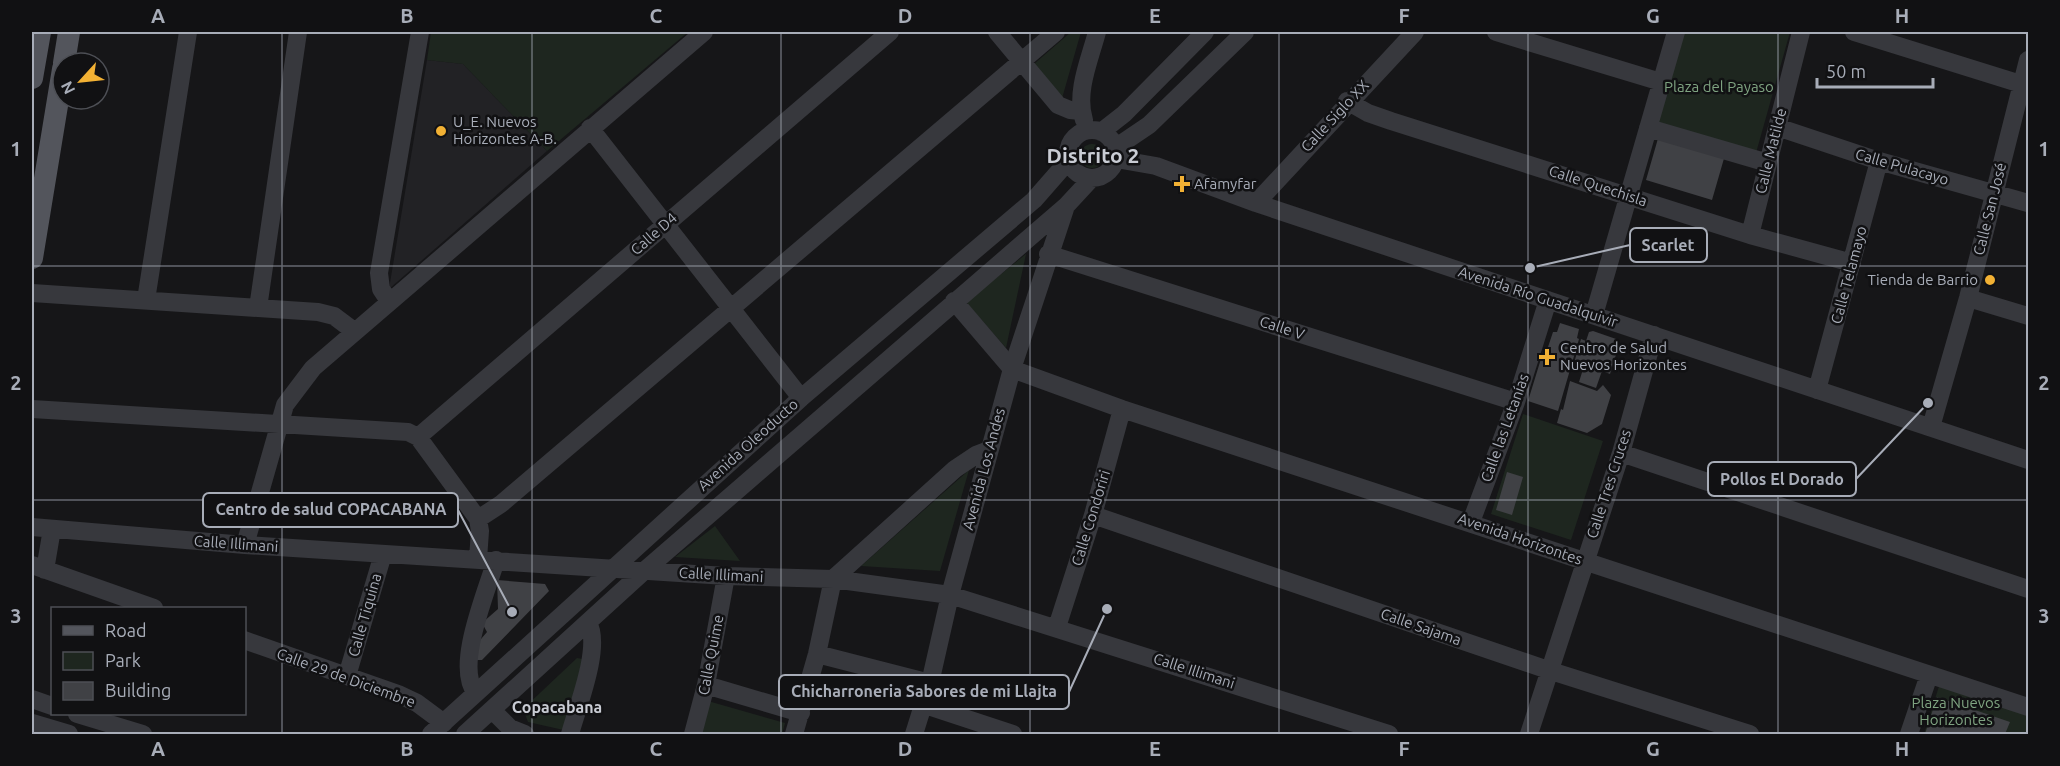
<svg xmlns="http://www.w3.org/2000/svg" width="2060" height="766" font-family="Ubuntu,sans-serif">
<style>
.built{fill:#222225}
.green{fill:#1e261f}
.building{fill:#404145}
.lines{fill:none;stroke-linecap:round;stroke-linejoin:round}
.minor{stroke:#37383d;stroke-width:18}
.major{stroke:#53555c;stroke-width:22}
.grid{fill:none;stroke:#a8adb8;stroke-width:1.5;stroke-opacity:0.55}
.poi-dot{fill:#f2b134;stroke:#111113;stroke-width:2}
.labels{text-anchor:middle;stroke-width:5;stroke-linejoin:round;paint-order:stroke}
.park-label{font-size:15px;fill:#7fa381;stroke:#111113}
.street-label{font-size:15px;fill:#a8adb8;stroke:#111113}
.poi-label{font-size:15px;fill:#a8adb8;stroke:#111113;text-anchor:start}
.neighbourhood-label{font-size:16px;font-weight:bold;fill:#c9ccd4;stroke:#111113}
.district-label{font-size:21px;font-weight:bold;fill:#c9ccd4;stroke:#111113}
.leader{fill:none;stroke:#a8adb8;stroke-width:2}
.callout-dot{fill:#a8adb8;stroke:#111113;stroke-width:2}
.callout{fill:#111113;stroke:#a8adb8;stroke-width:2}
.callout-label{font-size:16px;text-anchor:middle;font-weight:bold;fill:#a8adb8}
.neatline{fill:none;stroke:#a8adb8;stroke-width:2}
.grid-label{font-size:20px;text-anchor:middle;font-weight:bold;fill:#a8adb8}
</style>
<rect width="100%" height="100%" fill="#161618"/>
<path class="built" d="M427,60L463,64L547,151L389,289Z"/>
<path class="green" d="M431,32H688L547,151L463,64L427,60Z
M1071,32H1081L1061,102L1034,64Z
M1679,32H1790L1756,153L1654,124Z
M1080 156a12 12 0 1 1 24 0a12 12 0 1 1-24 0Z
M1026,254L1006,348L966,302Z
M1523,414L1603,441L1571,540L1491,514Z
M969,470L940,571L861,566Z
M715,526L740,561L675,557Z
M577,658L582,659L568,731L528,722L523,709Z
M1940,683L2028,712V734H1924Z
M708,701L785,723L782,734H699Z"/>
<path class="building" d="M1659,135L1725,155L1712,200L1646,180Z
M1560,323L1579,329L1577,338L1579,339L1558,411L1528,401L1544,349L1547,350L1553,332H1557Z
M1593,331L1619,340V345L1610,374L1602,371L1596,388L1579,382L1584,366L1574,363L1581,339L1586,341L1589,332Z
M1570,381L1597,391L1603,385L1611,395L1602,424L1587,433L1557,423L1561,409L1563,410Z
M1507,472L1523,477L1512,515L1496,510Z
M497,580L545,584L549,591L482,660H474L475,646L487,632L482,623L498,609Z
M1937,697L2010,722L2005,734H1925Z"/>
<g class="lines">
<path class="minor" d="M997,32L1058,105L1070,110L1081,111
M1496,32L1661,82
M1854,32L2021,84
M1347,101L1368,113L1391,121L1750,235L1852,263
M1084,120C1075,92 1090,59 1097,32
M1777,127L1879,161L2028,203
M590,128L801,398
M1648,128L1768,163
M1068 154a24 24 0 1 1 48 0a24 24 0 1 1-48 0Z
M1101,132L1124,114L1205,32
M1115,148L1149,125L1245,32
M1116,159L1156,166L1256,203L2028,460
M1256,203L1415,32
M1750,235L1801,32
M1048,254L1516,402
M32,293L318,312L334,316L354,331
M1968,298L2028,316
M146,300L188,32
M389,301L381,289L379,273L420,32
M954,301L1012,369L1122,409L2028,707
M258,308L298,32
M1594,315L1676,32
M1817,390L1879,161
M32,409L408,432L418,437L478,519L480,531L478,559
M1931,427L1968,298L2028,60
M418,437L890,32
M1621,453L2028,589
M1093,515L1551,671L1750,734
M478,519L501,504L1056,32
M1471,522L1516,402L1548,300
M32,527L245,545L726,576L833,579L950,595L1389,734
M245,545L285,405L313,368L704,32
M32,565L154,608
M45,570L52,529
M1057,627L1093,515L1122,409
M244,640L398,694L417,703L444,723
M817,654L930,683
M347,676L383,554
M706,685L801,713
M476,693C454,667 487,591 496,560
M32,699L52,706
M922,704L1013,734
M492,710L510,728L525,734
M77,714L143,734
M32,723L69,734
M431,734L801,398L1034,200L1069,160
M465,734L644,571L1066,206L1091,179
M570,734C577,708 602,646 588,623
M693,734L706,685L726,576
M794,734L817,654L833,579L955,469L976,455L989,450
M914,734L930,683L950,595L1012,369L1065,209
M1529,734L1621,453L1654,335
M1909,734L1929,675"/>
<path class="major" d="M64,63L69,32
M32,78L40,32
M32,258L63,69"/>
</g>
<path class="grid" d="M282,32V734M532,32V734M781,32V734M1030,32V734M1279,32V734M1528,32V734M1778,32V734M32,266H2028M32,500H2028"/>
<g class="poi-dot">
<circle cx="441" cy="131" r="6"/>
<path d="M1179 175h6v6h6v6h-6v6h-6v-6h-6v-6h6z"/>
<circle cx="1990" cy="280" r="6"/>
<path d="M1544 348h6v6h6v6h-6v6h-6v-6h-6v-6h6z"/>
</g>
<g class="labels">
<g class="park-label">
<text x="1719" y="92">Plaza del Payaso</text>
<text x="1956" y="708">Plaza Nuevos<tspan x="1956" dy="17">Horizontes</tspan></text>
</g>
<g class="street-label">
<text transform="translate(1335 116) rotate(-47)" y="5">Calle Siglo XX</text>
<text transform="translate(1771 151) rotate(-76)" y="5">Calle Matilde</text>
<text transform="translate(1902 167) rotate(16)" y="5">Calle Pulacayo</text>
<text transform="translate(1598 186) rotate(18)" y="5">Calle Quechisla</text>
<text transform="translate(1990 209) rotate(-76)" y="5">Calle San José</text>
<text transform="translate(654 234) rotate(-41)" y="5">Calle D4</text>
<text transform="translate(1849 275) rotate(-75)" y="5">Calle Telamayo</text>
<text transform="translate(1538 297) rotate(18)" y="5">Avenida Río Guadalquivir</text>
<text transform="translate(1282 328) rotate(18)" y="5">Calle V</text>
<text transform="translate(1505 428) rotate(-70)" y="5">Calle las Letanías</text>
<text transform="translate(748 445) rotate(-42)" y="5">Avenida Oleoducto</text>
<text transform="translate(984 469) rotate(-75)" y="5">Avenida Los Andes</text>
<text transform="translate(1609 484) rotate(-72)" y="5">Calle Tres Cruces</text>
<text transform="translate(1091 518) rotate(-73)" y="5">Calle Condoriri</text>
<text transform="translate(1520 539) rotate(19)" y="5">Avenida Horizontes</text>
<text transform="translate(236 544) rotate(4)" y="5">Calle Illimani</text>
<text transform="translate(721 575) rotate(3)" y="5">Calle Illimani</text>
<text transform="translate(365 615) rotate(-74)" y="5">Calle Tiquina</text>
<text transform="translate(1421 627) rotate(19)" y="5">Calle Sajama</text>
<text transform="translate(711 655) rotate(-79)" y="5">Calle Quime</text>
<text transform="translate(1194 671) rotate(18)" y="5">Calle Illimani</text>
<text transform="translate(346 678) rotate(20)" y="5">Calle 29 de Diciembre</text>
</g>
<g class="poi-label">
<text x="453" y="127">U_E. Nuevos<tspan x="453" dy="17">Horizontes A-B.</tspan></text>
<text x="1194" y="189">Afamyfar</text>
<text x="1978" y="285" text-anchor="end">Tienda de Barrio</text>
<text x="1560" y="353">Centro de Salud<tspan x="1560" dy="17">Nuevos Horizontes</tspan></text>
</g>
<g class="neighbourhood-label">
<text x="557" y="713">Copacabana</text>
</g>
<g class="district-label">
<text x="1093" y="163">Distrito 2</text>
</g>
</g>
<path class="leader" d="M1530 268L1630 245M1928 403L1856 479M512 612L458 510M1107 609L1069 692"/>
<g class="callout-dot">
<circle cx="1530" cy="268" r="6"/>
<circle cx="1928" cy="403" r="6"/>
<circle cx="512" cy="612" r="6"/>
<circle cx="1107" cy="609" r="6"/>
</g>
<g class="callout">
<rect x="1630" y="228" width="77" height="34" rx="6"/>
<rect x="1708" y="462" width="148" height="34" rx="6"/>
<rect x="203" y="493" width="255" height="34" rx="6"/>
<rect x="779" y="675" width="290" height="34" rx="6"/>
</g>
<g class="callout-label">
<text x="1668" y="251">Scarlet</text>
<text x="1782" y="485">Pollos El Dorado</text>
<text x="331" y="515">Centro de salud COPACABANA</text>
<text x="924" y="697">Chicharroneria Sabores de mi Llajta</text>
</g>
<rect width="2060" height="766" fill="none" stroke="#111113" stroke-width="66"/>
<rect x="51" y="607" width="195" height="108" fill="#111113" stroke="#4d4f55" stroke-width="1.5"/>
<rect x="63" y="626" width="30" height="9" fill="#53555c" stroke="#4d4f55" stroke-width="1.5"/>
<text x="105" y="637" font-size="18" fill="#a8adb8">Road</text>
<rect x="63" y="652" width="30" height="18" fill="#1e261f" stroke="#4d4f55" stroke-width="1.5"/>
<text x="105" y="667" font-size="18" fill="#a8adb8">Park</text>
<rect x="63" y="682" width="30" height="18" fill="#404145" stroke="#4d4f55" stroke-width="1.5"/>
<text x="105" y="697" font-size="18" fill="#a8adb8">Building</text>
<g transform="translate(81 81) rotate(243)"><circle r="28" fill="#111113" stroke="#4d4f55" stroke-width="1.5"/>
<path d="M0-4.5L10 22L0 15L-10 22Z" fill="#f2b134"/>
<text y="-9" font-size="16" font-weight="bold" text-anchor="middle" fill="#a8adb8">N</text>
</g>
<path d="M1817 78v9h116v-9" fill="none" stroke="#a8adb8" stroke-width="3"/>
<text x="1826" y="78" font-size="18" fill="#a8adb8" stroke="#111113" stroke-width="4.5" paint-order="stroke">50 m</text>
<rect x="33" y="33" width="1994" height="700" class="neatline"/>
<g class="grid-label">
<text x="158" y="23">A</text>
<text x="407" y="23">B</text>
<text x="656" y="23">C</text>
<text x="905" y="23">D</text>
<text x="1155" y="23">E</text>
<text x="1404" y="23">F</text>
<text x="1653" y="23">G</text>
<text x="1902" y="23">H</text>
<text x="16" y="156">1</text>
<text x="2044" y="156">1</text>
<text x="16" y="390">2</text>
<text x="2044" y="390">2</text>
<text x="16" y="623">3</text>
<text x="2044" y="623">3</text>
<text x="158" y="756">A</text>
<text x="407" y="756">B</text>
<text x="656" y="756">C</text>
<text x="905" y="756">D</text>
<text x="1155" y="756">E</text>
<text x="1404" y="756">F</text>
<text x="1653" y="756">G</text>
<text x="1902" y="756">H</text>
</g>
</svg>
